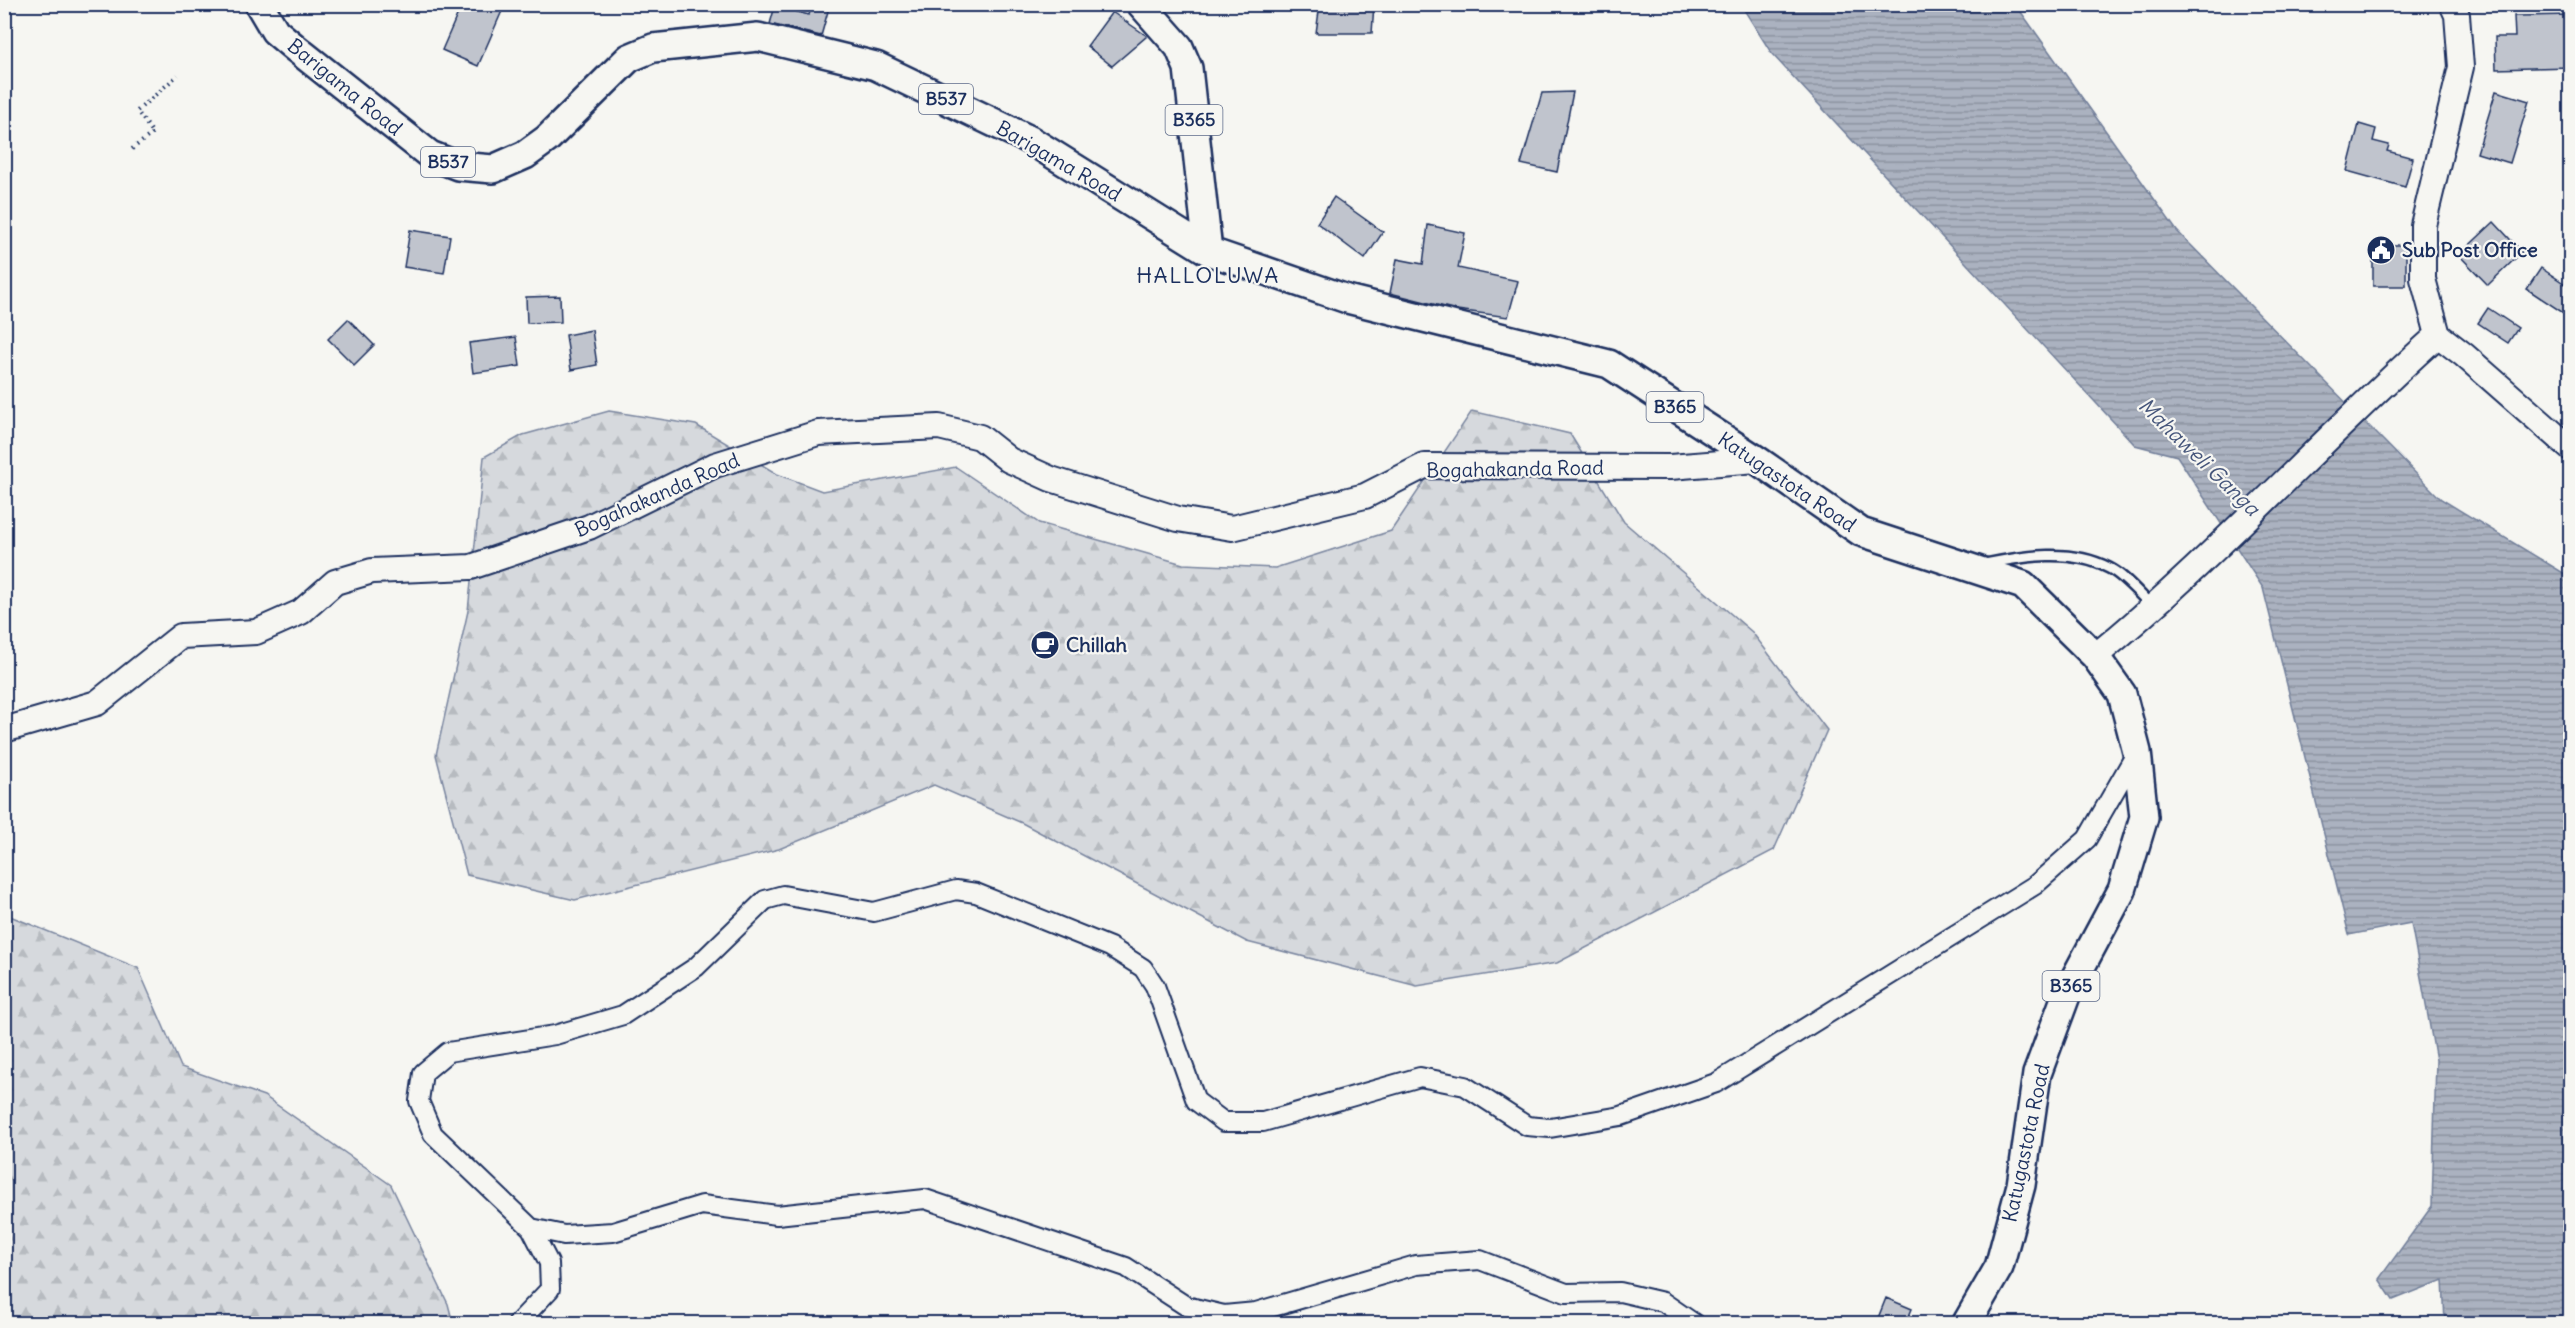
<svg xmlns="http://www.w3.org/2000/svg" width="2575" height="1328" font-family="Delius,sans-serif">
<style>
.forest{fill:url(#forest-firs);stroke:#78849e;stroke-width:1.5}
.water{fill:url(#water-rules);stroke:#717e99;stroke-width:1.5}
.building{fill:#c0c4cd;stroke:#1b2f5e;stroke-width:1.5}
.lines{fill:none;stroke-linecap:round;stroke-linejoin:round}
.lane-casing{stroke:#1b2f5e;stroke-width:14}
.street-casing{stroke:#1b2f5e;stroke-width:22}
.secondary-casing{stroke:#1b2f5e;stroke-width:28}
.primary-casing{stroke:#1b2f5e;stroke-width:32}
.path{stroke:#1b2f5e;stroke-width:4;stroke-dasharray:1.5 4.5;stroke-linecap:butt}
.lane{stroke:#f6f6f2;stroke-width:9}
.street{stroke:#f6f6f2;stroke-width:18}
.secondary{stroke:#f6f6f2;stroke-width:24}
.primary{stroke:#f6f6f2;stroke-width:27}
.labels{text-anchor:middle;stroke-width:4.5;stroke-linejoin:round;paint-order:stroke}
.shield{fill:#f6f6f2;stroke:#5d6b8a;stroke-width:1.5}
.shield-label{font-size:18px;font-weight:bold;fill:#1b2f5e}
.street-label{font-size:20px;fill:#1b2f5e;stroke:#f6f6f2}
.poi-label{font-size:20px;font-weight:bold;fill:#1b2f5e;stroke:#f6f6f2;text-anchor:start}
.water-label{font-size:21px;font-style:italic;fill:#46567b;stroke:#f6f6f2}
.quarter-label{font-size:22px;letter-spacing:1.5px;fill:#1b2f5e;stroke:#f6f6f2}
</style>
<defs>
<pattern id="forest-firs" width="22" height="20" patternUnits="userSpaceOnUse" patternTransform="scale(1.5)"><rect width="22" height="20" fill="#d6d9dd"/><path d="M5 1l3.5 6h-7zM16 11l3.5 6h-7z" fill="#b7bbc0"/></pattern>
<pattern id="water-rules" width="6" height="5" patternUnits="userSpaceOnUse" patternTransform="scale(1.5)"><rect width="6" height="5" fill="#abb2c0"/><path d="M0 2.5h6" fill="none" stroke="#8a919f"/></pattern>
</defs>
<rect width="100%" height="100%" fill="#f6f6f2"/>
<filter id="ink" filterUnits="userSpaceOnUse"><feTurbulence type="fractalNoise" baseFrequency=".0167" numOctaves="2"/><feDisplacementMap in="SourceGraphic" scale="12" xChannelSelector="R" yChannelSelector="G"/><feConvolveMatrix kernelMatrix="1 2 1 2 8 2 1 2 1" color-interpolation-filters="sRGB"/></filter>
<g filter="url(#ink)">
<path class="forest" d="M609,411L696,425L777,474L822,491L956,467L1039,523L1183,564L1275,568L1391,531L1472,411L1570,434L1624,522L1752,632L1827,730L1774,850L1557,963L1417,986L1247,942L1022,823L934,785L779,849L575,900L467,875L436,755L468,611L484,457L523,435Z
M5,914L138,968L181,1067L264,1096L391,1185L448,1304L453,1323H5Z"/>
<path class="water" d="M1741,5H2016L2177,231L2441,499L2570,577V1323H2445L2443,1280L2393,1300L2379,1279L2432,1206L2436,1060L2411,923L2349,935L2263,588L2177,456L2135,445L1772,54Z"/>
<path class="building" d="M462,4H486L502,11L478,66L442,50Z
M812,4H830L821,36L770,24L775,6L809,15Z
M1320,4H1374L1372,33H1316Z
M1112,12L1147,36L1112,66L1087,46Z
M2571,15V67L2496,69L2495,37H2515L2514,16Z
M2496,91L2529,101L2510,163L2477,153Z
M1573,92L1557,172L1521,164L1542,93Z
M2359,124L2376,129L2373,141L2389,145L2387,151L2413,158L2405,187L2347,171Z
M1334,197L1383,232L1365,259L1317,223Z
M2494,222L2522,252L2488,285L2459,255Z
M1428,225L1465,233L1458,268L1518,281L1508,317L1457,310L1390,293L1397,259L1423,264Z
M410,230L450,236L444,273L404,267Z
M2373,245H2406V286H2373Z
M2541,268L2571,288V318L2527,289Z
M560,296L561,322L527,323L526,297Z
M2488,308L2518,328L2508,343L2478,323Z
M348,319L374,345L354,365L328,339Z
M592,330L597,365L571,370L566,335Z
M516,337L520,366L473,373L469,343Z
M1886,1298L1912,1309L1906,1323H1876Z"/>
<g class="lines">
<g class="lane-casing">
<path id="lane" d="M1985,564C2025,556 2071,548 2109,568C2125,576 2139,594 2152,606"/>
</g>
<g class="street-casing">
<path id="street" d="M531,1228L564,1235L613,1232L702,1205L777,1215L925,1199L1126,1267L1186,1306L1224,1315L1256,1312L1416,1265L1480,1260L1566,1293L1620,1292L1663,1302L1695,1324
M517,1324L550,1289L549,1263L531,1228L433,1134L419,1101L423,1073L448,1052L555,1035L623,1015L696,967L765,900L783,895L874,912L956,890L976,893L1110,947L1143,968L1155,986L1196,1101L1224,1122H1263L1420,1077L1465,1086L1527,1126L1550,1128L1621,1116L1716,1083L2035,885L2087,839L2137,752"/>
</g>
<g class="secondary-casing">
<path id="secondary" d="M2452,4L2457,15L2461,67L2423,225V279L2438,335L2464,355L2570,448
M2095,656C2217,557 2321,439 2438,335
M4,730L97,703L181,636L256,632L301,612L335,582L372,571L471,567L589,527L715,465L818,433L939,427L980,437L1009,460L1051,479L1178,519L1232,528L1365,496L1424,466L1670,467L1757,460"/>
</g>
<g class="primary-casing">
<path id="primary" d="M259,4L275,31L294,47L430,155L458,166L493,169L525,155L547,139L629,58L653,48L758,37L876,66L1030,140L1208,251L1347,299L1609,364L1757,460L1861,532L2023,585L2095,656L2122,694L2137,752L2144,817L2122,890L2067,993L2037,1074L2021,1185L1999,1267L1966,1324
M1141,4L1179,47L1188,68L1208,251"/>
</g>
<path class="path" d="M132,149L153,133L137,111L178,75"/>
<use href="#lane" class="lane"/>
<use href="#street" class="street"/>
<use href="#secondary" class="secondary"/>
<use href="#primary" class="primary"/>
</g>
</g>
<defs>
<g id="civic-disc" transform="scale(1.5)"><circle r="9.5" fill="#1b2f5e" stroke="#f6f6f2"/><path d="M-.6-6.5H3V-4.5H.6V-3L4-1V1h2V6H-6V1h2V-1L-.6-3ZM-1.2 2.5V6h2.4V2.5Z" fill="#fff"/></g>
<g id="cafe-disc" transform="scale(1.5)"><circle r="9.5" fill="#1b2f5e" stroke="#f6f6f2"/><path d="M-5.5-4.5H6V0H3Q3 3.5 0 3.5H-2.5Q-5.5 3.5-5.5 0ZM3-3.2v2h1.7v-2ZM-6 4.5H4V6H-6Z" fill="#fff"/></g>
</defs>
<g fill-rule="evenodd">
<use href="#civic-disc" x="2381" y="250"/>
<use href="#cafe-disc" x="1045" y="645"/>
</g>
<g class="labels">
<g class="shield">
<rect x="919" y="84" width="54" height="30" rx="4.5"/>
<rect x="1165.5" y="105" width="57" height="30" rx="4.5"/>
<rect x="421" y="147" width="54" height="30" rx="4.5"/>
<rect x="1646.5" y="392" width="57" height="30" rx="4.5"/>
<rect x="2042.5" y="971" width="57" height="30" rx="4.5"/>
</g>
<g class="shield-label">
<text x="946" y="105">B537</text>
<text x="1194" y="126">B365</text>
<text x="448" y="168">B537</text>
<text x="1675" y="413">B365</text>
<text x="2071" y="992">B365</text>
</g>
<g class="street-label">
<text transform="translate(345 87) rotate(39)" y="7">Barigama Road</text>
<text transform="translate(1059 161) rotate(30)" y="7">Barigama Road</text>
<text transform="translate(1515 469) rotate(-1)" y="7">Bogahakanda Road</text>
<text transform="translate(1787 482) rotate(34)" y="7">Katugastota Road</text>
<text transform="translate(657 495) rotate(-24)" y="7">Bogahakanda Road</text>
<text transform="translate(2026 1143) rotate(-78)" y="7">Katugastota Road</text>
</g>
<g class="poi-label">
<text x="2402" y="257">Sub Post Office</text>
<text x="1066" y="652">Chillah</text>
</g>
<g class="water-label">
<text transform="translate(2199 457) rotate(44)" y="7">Mahaweli Ganga</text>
</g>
<g class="quarter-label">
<text x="1208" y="283">HALLOLUWA</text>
</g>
</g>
<rect width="2575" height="1328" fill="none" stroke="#f6f6f2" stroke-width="24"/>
<rect x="12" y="12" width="2551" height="1304" fill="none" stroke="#1b2f5e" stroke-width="2" filter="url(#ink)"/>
</svg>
